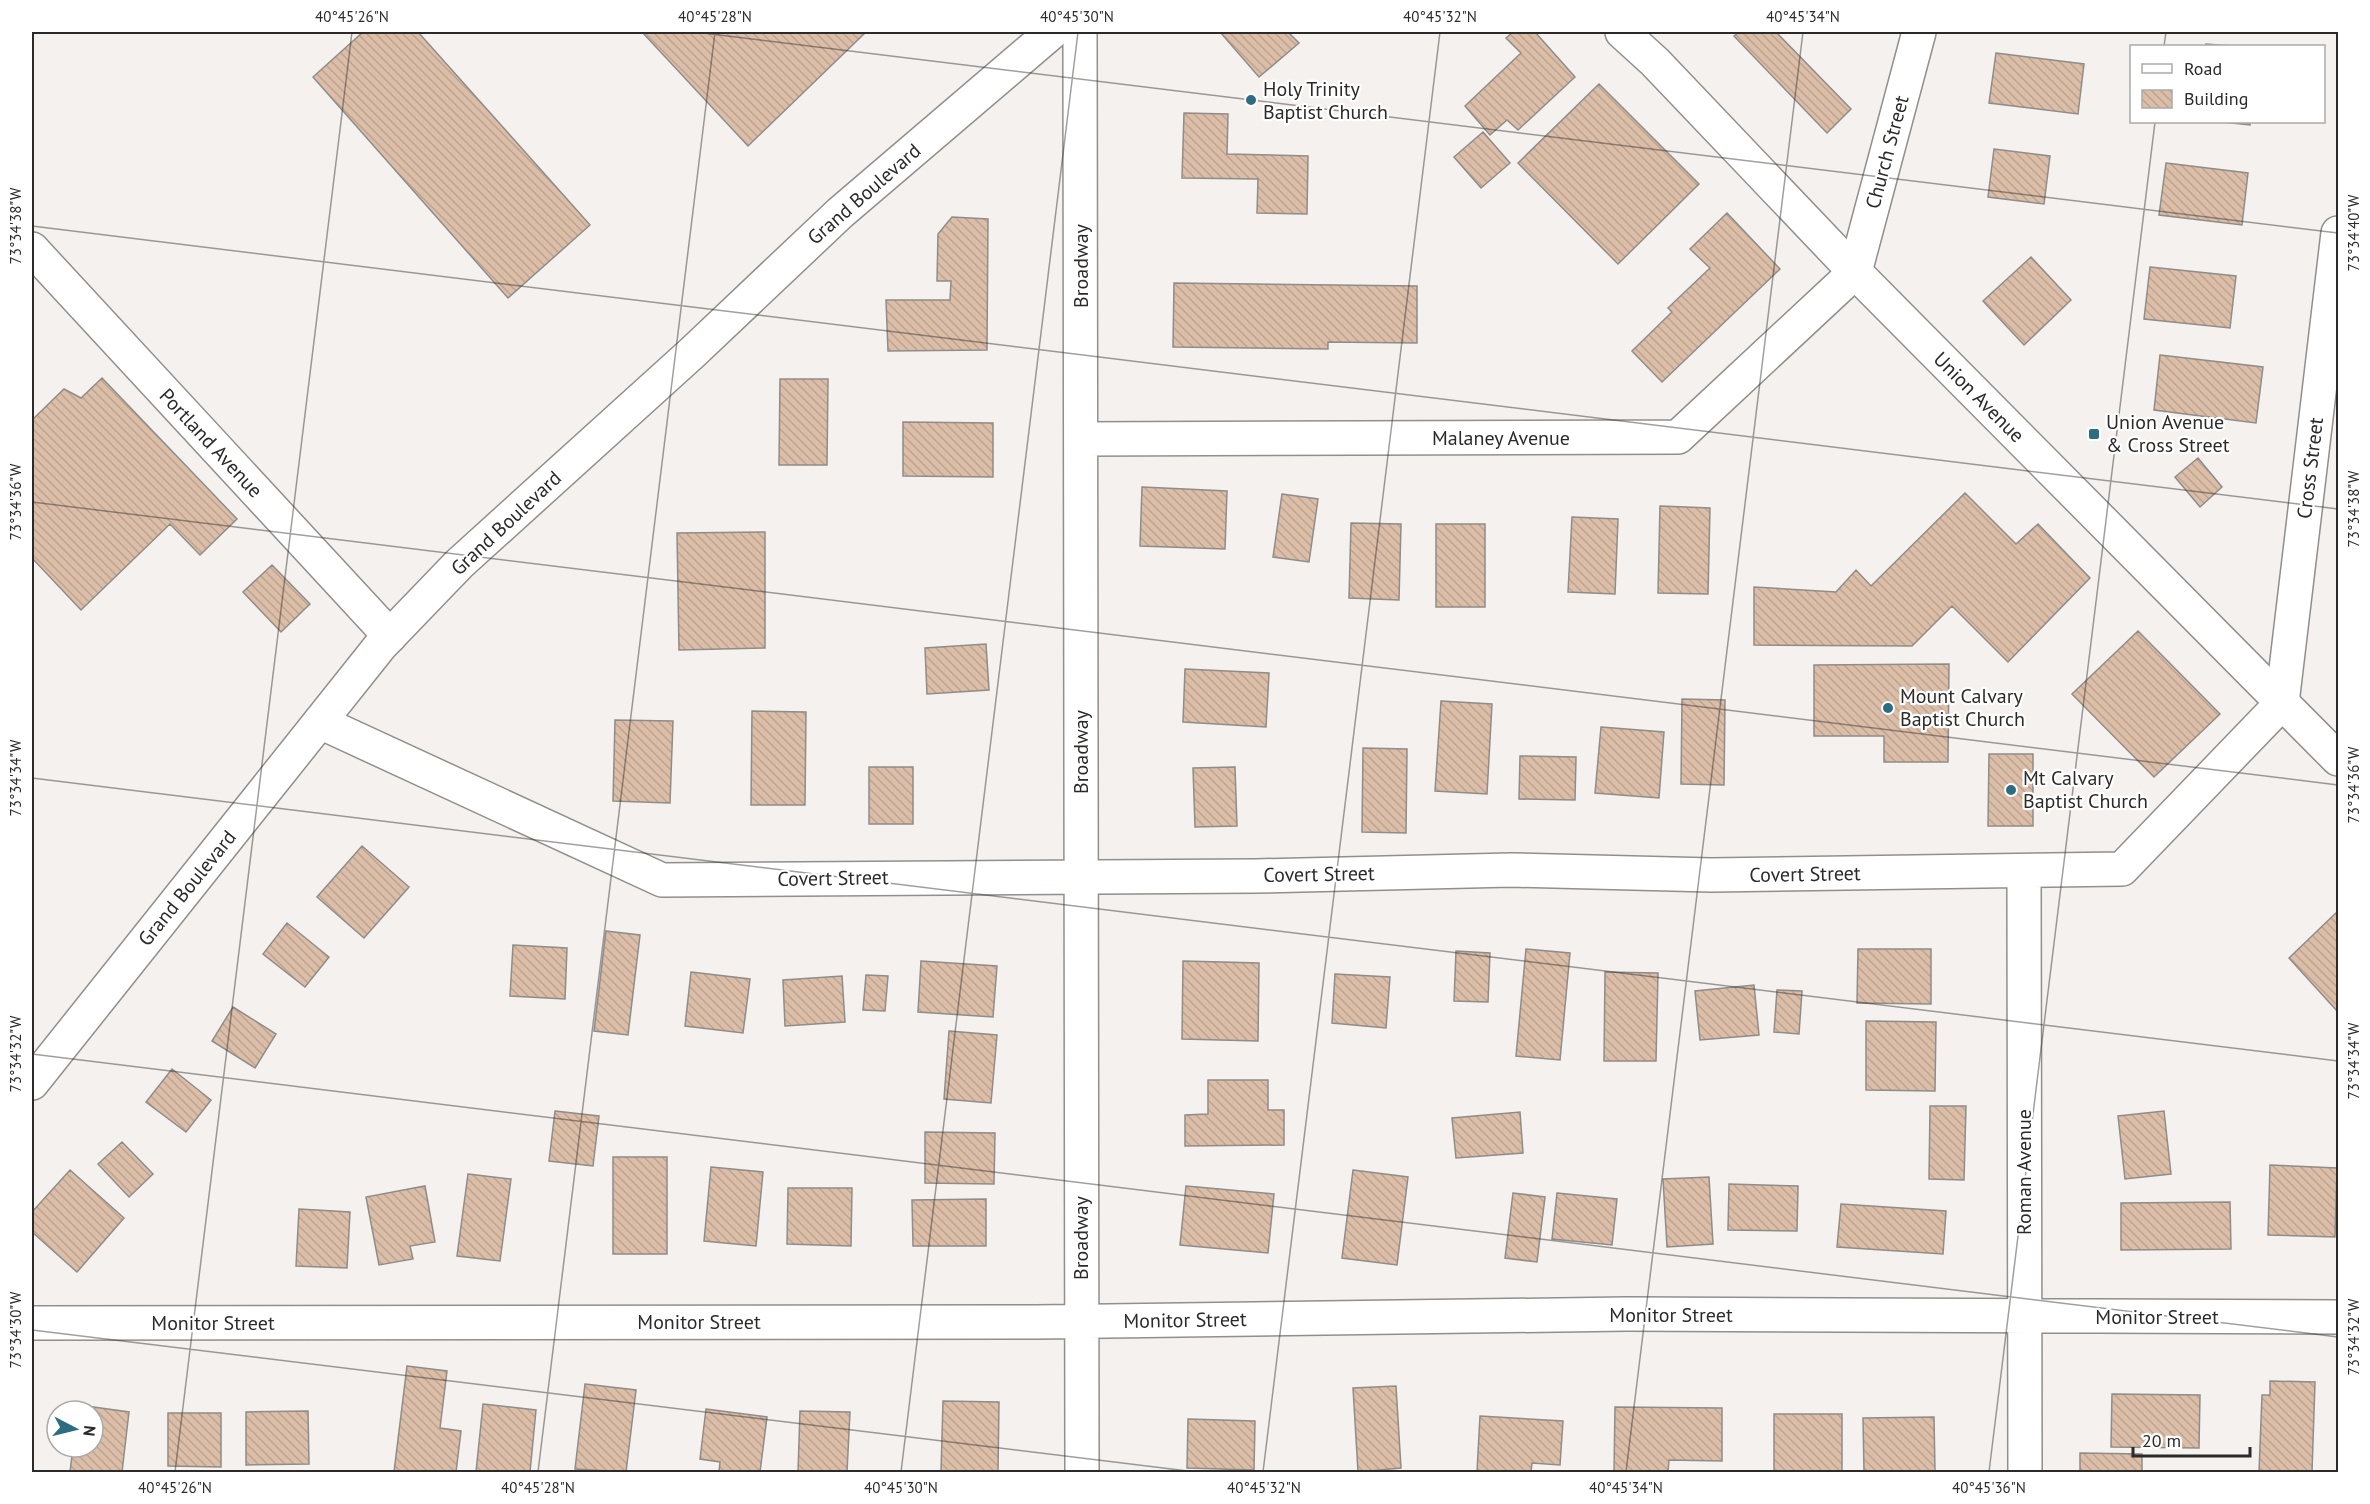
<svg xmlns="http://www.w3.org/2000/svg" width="2370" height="1504" font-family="'PT Sans',sans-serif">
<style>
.building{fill:url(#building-back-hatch);stroke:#8f8c89;stroke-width:1.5}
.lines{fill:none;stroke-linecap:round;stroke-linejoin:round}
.minor-casing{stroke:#928e8c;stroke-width:36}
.tertiary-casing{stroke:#928e8c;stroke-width:36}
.secondary-casing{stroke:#928e8c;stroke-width:36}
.minor{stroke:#fff;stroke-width:33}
.tertiary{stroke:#fff;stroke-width:33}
.secondary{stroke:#fff;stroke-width:33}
.ticks{fill:none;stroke:#2b2a29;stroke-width:1.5;stroke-opacity:0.45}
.poi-dot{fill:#2d6d81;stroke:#fff;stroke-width:2}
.labels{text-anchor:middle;stroke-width:4.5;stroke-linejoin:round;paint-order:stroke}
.poi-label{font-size:20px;fill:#2b2a29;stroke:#fff;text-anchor:start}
.street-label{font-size:20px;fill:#2b2a29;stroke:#fff}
.neatline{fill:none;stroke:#2b2a29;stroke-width:2}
.ticks-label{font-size:15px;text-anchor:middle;fill:#2b2a29}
</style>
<defs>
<pattern id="building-back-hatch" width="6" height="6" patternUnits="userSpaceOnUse" patternTransform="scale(1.5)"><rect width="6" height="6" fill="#dcbea8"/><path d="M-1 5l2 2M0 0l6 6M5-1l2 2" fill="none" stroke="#bda391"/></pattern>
</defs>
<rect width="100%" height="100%" fill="#f5f1ee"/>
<path class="building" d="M363,32H418L590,225L508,298L313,77Z
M642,32H866L748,146Z
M1220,32H1288L1299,43L1259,77Z
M1513,32H1535L1575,77L1518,130L1507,120L1490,135L1465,106L1521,53L1506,38Z
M1739,32H1776L1851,109L1827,133L1734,36Z
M2206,44L2230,46H2206Z
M1996,53L2084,64L2078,114L1989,103Z
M1599,84L1699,184L1618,264L1518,163Z
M1184,113L1228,114L1227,154L1308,156L1307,214L1257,213L1258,179L1182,178Z
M2222,122H2250V125Z
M1483,132L1510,163L1481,188L1454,157Z
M1994,149L2050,156L2044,204L1988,197Z
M2166,163L2248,173L2242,225L2159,215Z
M1727,213L1780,269L1662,382L1632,351L1672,312L1668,308L1710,268L1690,249Z
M952,217L988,219L987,350L888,351L886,300H950L951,281H937L938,234Z
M2031,257L2071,300L2024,345L1983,301Z
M2150,267L2236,276L2230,328L2144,319Z
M1174,283L1417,286V343L1328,342V349L1173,347Z
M2160,355L2263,367L2256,423L2154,410Z
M102,378L237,519L200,555L170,524L81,610L32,558V420L64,389L81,398Z
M780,379H828L827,465H779Z
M903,422L993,423V477L903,476Z
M2198,458L2222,487L2200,507L2175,477Z
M1142,487L1227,491L1225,549L1140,546Z
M1965,493L2016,544L2038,524L2090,578L2008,662L1952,606L1912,646L1754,645V587L1836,592L1856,570L1871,586Z
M1282,494L1318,499L1309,562L1273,557Z
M1660,506L1710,508L1708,594L1658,593Z
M1572,517L1618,519L1615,594L1568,592Z
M1351,523L1401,524L1399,600L1349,598Z
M1436,524H1485V607H1436Z
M765,532V648L679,650L677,533Z
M272,565L310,604L281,632L243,592Z
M2138,631L2220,714L2154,777L2072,694Z
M986,644L989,690L927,694L925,648Z
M1949,664L1948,762H1884V736H1814V665Z
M1185,669L1269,673L1266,727L1183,722Z
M1682,699L1725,700L1724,785L1681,784Z
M1441,701L1492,704L1487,794L1435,791Z
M752,711L806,712L805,805H751Z
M615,720L673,721L670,803L613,801Z
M1601,727L1664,732L1659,798L1595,793Z
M1363,748L1407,749L1406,833L1362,832Z
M1989,754H2033V826H1988Z
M1520,756L1576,757L1575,800L1519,799Z
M869,767H913V824H869Z
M1235,767L1237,826L1195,827L1193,768Z
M362,846L409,887L364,938L317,897Z
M2338,911V1012L2289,958Z
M287,923L329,957L305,987L263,954Z
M606,931L640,935L628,1035L594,1031Z
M513,945L567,948L565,999L510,996Z
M1526,949L1570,953L1560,1060L1516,1056Z
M1858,949H1931V1004L1857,1003Z
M1456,951L1490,953L1488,1002L1454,1001Z
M921,961L997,966L993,1017L918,1012Z
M1183,961L1259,963L1258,1041L1182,1039Z
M691,972L750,979L743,1033L685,1026Z
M1605,972L1658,973L1656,1061H1604Z
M1335,974L1390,977L1386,1028L1332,1023Z
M866,975L888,976L885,1011L863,1010Z
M842,976L845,1022L785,1026L783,980Z
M1754,985L1759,1035L1700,1040L1695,991Z
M1777,990L1802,991L1799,1034L1774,1032Z
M233,1007L276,1034L255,1068L212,1041Z
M1866,1021L1936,1022L1935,1091L1866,1090Z
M949,1031L997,1035L991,1103L944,1099Z
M172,1069L211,1100L186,1132L146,1102Z
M1208,1080H1268V1110H1284V1145L1185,1146V1115L1208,1114Z
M1930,1106H1966L1964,1180L1929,1179Z
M555,1111L599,1116L593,1166L549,1161Z
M2164,1111L2171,1174L2125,1179L2118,1116Z
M1520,1112L1523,1153L1456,1158L1452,1118Z
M925,1132L995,1133L994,1184L925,1183Z
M122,1142L153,1174L129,1197L98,1164Z
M613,1157H667V1254H613Z
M2270,1165L2337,1168L2335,1237L2268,1235Z
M711,1167L763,1172L756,1246L704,1241Z
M70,1170L124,1218L77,1272L32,1232V1212Z
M1353,1170L1408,1177L1397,1265L1342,1258Z
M468,1174L511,1179L500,1261L457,1256Z
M1709,1177L1713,1244L1667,1247L1663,1179Z
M1729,1184L1798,1186L1797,1231L1728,1230Z
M425,1186L435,1242L410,1246L413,1259L379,1265L366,1197Z
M1186,1186L1274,1194L1268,1253L1180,1245Z
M788,1188H852L851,1246L787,1244Z
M1513,1193L1545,1197L1537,1262L1505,1258Z
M1557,1193L1617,1199L1612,1245L1552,1239Z
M986,1199V1246H913L912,1200Z
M2230,1202L2231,1249L2121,1250V1203Z
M1841,1204L1946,1211L1943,1254L1837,1247Z
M299,1209L350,1212L347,1268L296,1266Z
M407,1366L447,1371L440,1428L461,1431L456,1472H394Z
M2270,1381L2315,1382L2312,1472H2259L2262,1395H2270Z
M585,1384L636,1390L626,1472L575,1469Z
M1396,1386L1401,1468L1358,1472L1353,1388Z
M2112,1394L2200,1395L2199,1448L2111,1447Z
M943,1401L999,1402L998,1472H941Z
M483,1404L536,1410L530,1472H476Z
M79,1405L129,1412L122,1472H70L73,1447H93V1411H78Z
M1615,1407L1722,1408V1461L1669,1460L1668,1472H1614Z
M706,1409L767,1417L760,1472H719L720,1462L700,1459Z
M308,1411L309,1464L246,1465V1412Z
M800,1411L850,1412L847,1472H798Z
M168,1413H221V1467L168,1466Z
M1774,1414H1842V1472H1774Z
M1480,1416L1563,1421L1560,1465L1532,1463L1531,1472H1477Z
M1934,1417L1935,1472H1864L1863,1418Z
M1188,1419L1255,1421L1254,1470L1187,1468Z
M2080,1453L2142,1454V1472H2080Z"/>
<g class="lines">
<g class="minor-casing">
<path id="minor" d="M1080,32L1082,1472
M32,249L390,636
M1082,439L1678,437L1855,272L1919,32
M320,722L662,880L1256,876L1511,870L1711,875L2122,869L2282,703L2338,233
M2024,871L2025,1472
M32,1323L1036,1322L1627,1314L2338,1317"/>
</g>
<g class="tertiary-casing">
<path id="tertiary" d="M32,1083L381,645L459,564L692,353L840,213L1052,32"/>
</g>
<g class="secondary-casing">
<path id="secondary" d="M1622,32L1655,62L1855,272L2338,759"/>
</g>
<use href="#minor" class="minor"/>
<use href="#tertiary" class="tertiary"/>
<use href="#secondary" class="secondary"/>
</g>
<path class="ticks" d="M695,32L2338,233M2164,46L2166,32M32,226L2338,509M32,502L2338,785M32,778L2338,1061M32,1054L2338,1337M32,1330L1196,1472M175,1472L352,32M538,1472L715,32M901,1472L1078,32M1263,1472L1440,32M1626,1472L1803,32M1989,1472L2155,122"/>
<g class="poi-dot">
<circle cx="1251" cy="100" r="6"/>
<rect x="2088" y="428" width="12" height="12" rx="3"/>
<circle cx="1888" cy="708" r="6"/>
<circle cx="2011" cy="790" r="6"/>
</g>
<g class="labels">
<g class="poi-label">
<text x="1263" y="96">Holy Trinity<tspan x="1263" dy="23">Baptist Church</tspan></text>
<text x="2106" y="429">Union Avenue<tspan x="2106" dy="23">&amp; Cross Street</tspan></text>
<text x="1900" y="703">Mount Calvary<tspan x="1900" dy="23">Baptist Church</tspan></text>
<text x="2023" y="785">Mt Calvary<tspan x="2023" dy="23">Baptist Church</tspan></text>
</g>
<g class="street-label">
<text transform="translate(1887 152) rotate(-75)" y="7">Church Street</text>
<text transform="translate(864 194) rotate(-41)" y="7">Grand Boulevard</text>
<text transform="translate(1081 266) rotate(-90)" y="7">Broadway</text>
<text transform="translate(1979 397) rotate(45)" y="7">Union Avenue</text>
<text x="1501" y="445">Malaney Avenue</text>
<text transform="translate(211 443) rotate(47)" y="7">Portland Avenue</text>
<text transform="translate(2310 468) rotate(-83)" y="7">Cross Street</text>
<text transform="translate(506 523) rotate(-43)" y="7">Grand Boulevard</text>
<text transform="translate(1081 752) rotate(-90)" y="7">Broadway</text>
<text transform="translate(1319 874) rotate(-1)" y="7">Covert Street</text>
<text transform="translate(1805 874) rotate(-1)" y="7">Covert Street</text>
<text transform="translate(833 878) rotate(-1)" y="7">Covert Street</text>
<text transform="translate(187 888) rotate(-51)" y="7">Grand Boulevard</text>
<text transform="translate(2024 1172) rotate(-90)" y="7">Roman Avenue</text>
<text transform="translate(1081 1238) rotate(-90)" y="7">Broadway</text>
<text x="1671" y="1322">Monitor Street</text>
<text x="2157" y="1324">Monitor Street</text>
<text transform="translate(1185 1320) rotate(-1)" y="7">Monitor Street</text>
<text x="699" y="1329">Monitor Street</text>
<text x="213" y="1330">Monitor Street</text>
</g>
</g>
<rect width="2370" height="1504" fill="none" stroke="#ffffff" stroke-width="66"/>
<rect x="2130" y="45" width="195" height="78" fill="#ffffff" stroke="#aaaaa9" stroke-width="1.5"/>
<rect x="2142" y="64" width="30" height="9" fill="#ffffff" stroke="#aaaaa9" stroke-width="1.5"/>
<text x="2184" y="75" font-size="18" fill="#2b2a29">Road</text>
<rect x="2142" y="90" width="30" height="18" fill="url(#building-back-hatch)" stroke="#aaaaa9" stroke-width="1.5"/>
<text x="2184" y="105" font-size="18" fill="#2b2a29">Building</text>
<g transform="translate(75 1429) rotate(97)"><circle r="28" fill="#ffffff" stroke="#aaaaa9" stroke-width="1.5"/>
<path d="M0-4.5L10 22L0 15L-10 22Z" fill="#2d6d81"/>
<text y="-9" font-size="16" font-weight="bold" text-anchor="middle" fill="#2b2a29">N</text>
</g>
<path d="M2133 1447v9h117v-9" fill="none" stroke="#2b2a29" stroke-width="3"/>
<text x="2142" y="1447" font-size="18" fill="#2b2a29" stroke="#ffffff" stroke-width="4.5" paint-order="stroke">20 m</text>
<rect x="33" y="33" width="2304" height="1438" class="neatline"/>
<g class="ticks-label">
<text x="352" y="22">40°45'26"N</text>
<text x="715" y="22">40°45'28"N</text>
<text x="1077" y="22">40°45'30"N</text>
<text x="1440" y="22">40°45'32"N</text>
<text x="1803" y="22">40°45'34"N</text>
<text transform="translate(16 226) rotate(-90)" y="5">73°34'38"W</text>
<text transform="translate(2354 233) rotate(-90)" y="5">73°34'40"W</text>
<text transform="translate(16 502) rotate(-90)" y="5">73°34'36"W</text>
<text transform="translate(2354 509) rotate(-90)" y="5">73°34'38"W</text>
<text transform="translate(16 778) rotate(-90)" y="5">73°34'34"W</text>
<text transform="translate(2354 785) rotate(-90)" y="5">73°34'36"W</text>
<text transform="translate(16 1054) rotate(-90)" y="5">73°34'32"W</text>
<text transform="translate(2354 1061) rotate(-90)" y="5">73°34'34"W</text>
<text transform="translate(16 1330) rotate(-90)" y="5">73°34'30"W</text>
<text transform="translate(2354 1337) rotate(-90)" y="5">73°34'32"W</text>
<text x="175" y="1493">40°45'26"N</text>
<text x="538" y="1493">40°45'28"N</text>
<text x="901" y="1493">40°45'30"N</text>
<text x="1264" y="1493">40°45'32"N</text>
<text x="1626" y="1493">40°45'34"N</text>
<text x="1989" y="1493">40°45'36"N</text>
</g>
</svg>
